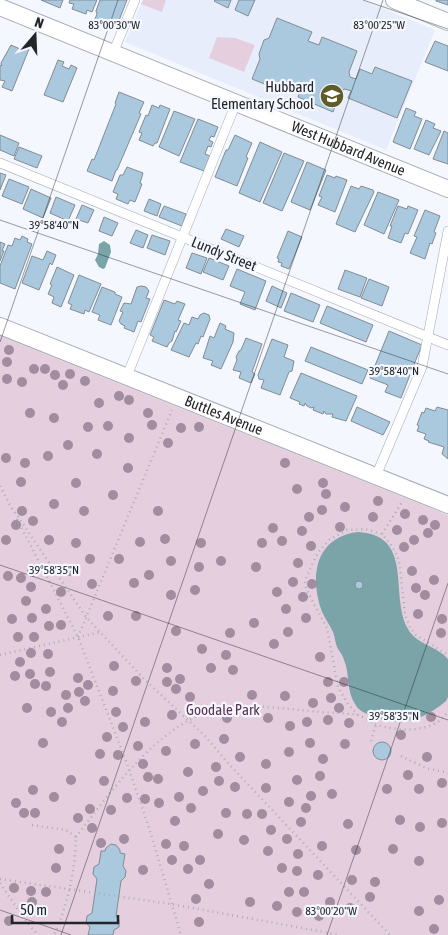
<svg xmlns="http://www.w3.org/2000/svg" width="448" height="935" font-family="'Asap Condensed',sans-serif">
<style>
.built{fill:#e8edfc}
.green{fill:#e5cfdf}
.water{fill:#7ba4a8}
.building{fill:#aac9de;stroke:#828c93}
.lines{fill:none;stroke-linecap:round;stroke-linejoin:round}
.lane-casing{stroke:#a6aab5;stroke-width:10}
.street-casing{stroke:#a6aab5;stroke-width:18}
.path{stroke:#abaeb3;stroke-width:2.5;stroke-dasharray:1 4;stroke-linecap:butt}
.lane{stroke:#fff;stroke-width:9}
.street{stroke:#fff;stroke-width:16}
.tree{fill:#a18ca0}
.ticks{fill:none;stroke:#232529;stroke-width:1;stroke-opacity:0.45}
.labels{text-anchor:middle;stroke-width:4.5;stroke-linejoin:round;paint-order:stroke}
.poi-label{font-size:15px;fill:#232529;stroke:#f4f7fe;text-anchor:end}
.street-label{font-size:15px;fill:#232529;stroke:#f4f7fe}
.park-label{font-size:15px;fill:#5d3454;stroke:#f4f7fe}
.ticks-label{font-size:12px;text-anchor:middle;fill:#232529;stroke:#f4f7fe;stroke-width:4.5;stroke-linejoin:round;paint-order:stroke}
</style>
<rect width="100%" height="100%" fill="#f4f7fe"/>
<path class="built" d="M143,0H362L435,30L386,150L125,42Z"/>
<path class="green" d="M143,0H166L162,12L141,4Z
M217,37L235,38L255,45L244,72L209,58Z
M0,336L448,515V935H0Z"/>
<path class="water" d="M104,241L110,245L111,252L105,268L103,269L99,267L95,260L98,254L99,244Z
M358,532C415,535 389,596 408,629C416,644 437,646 448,659V697L446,701C424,720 397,729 370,715C364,713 358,710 355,704C346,690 350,674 344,660C343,655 339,651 337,647C335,642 335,637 333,632C330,625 325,619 322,612C309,577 315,537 358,532Z"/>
<path class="building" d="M41,0H63L60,8Z
M70,0H97L92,12L87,10L86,14L72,9L74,4L69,3Z
M100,0H127L116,28L95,19L97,14L96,11Z
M215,0H231L228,8L214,1Z
M239,0H255L248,16L235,10Z
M448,0V5L436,1V0Z
M277,18L312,32L308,41L319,45L322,37L357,51L349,72L350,77L356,79L360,69L372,74L375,67L412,81L397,118L348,98L351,91L345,89L341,91L333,112L298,97L301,88L291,83L287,93L252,79L260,59L259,54L264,40L269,38Z
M435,41L448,46V71L425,62Z
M11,45L20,49L22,46L29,49L12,91L2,87L5,81L0,80V65L2,66L1,63Z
M58,60L64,62L62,66L69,69L71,65L77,68L63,102L44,95Z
M119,92L144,102L139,113L141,114L117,170H116L112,181L87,171L92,159L94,160L116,104L115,103Z
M152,105L159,108L160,105L170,109L157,143H155L153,146L139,140L142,133L139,132L146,115L148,116Z
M406,108L416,112L414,116L422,119L410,149L393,142Z
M174,111L195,119L179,156L159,147Z
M198,119L218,127L214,137L211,136L209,140L213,142L211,147L208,146L205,154L210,156L204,171L180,162Z
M426,120L435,124L433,128L441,131L429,155L414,149Z
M444,131L448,133V164L433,159Z
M0,135L19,143L14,156L0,150Z
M235,135L252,143L246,157L248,158L237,186L215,177L226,150H228Z
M260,142L282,152L260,202L239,193Z
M19,147L42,156L37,168L14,159Z
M284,153L304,161L282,211L263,203Z
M307,162L326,170L310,210L291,202Z
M127,167L143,173L140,183L142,184L135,202L130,200L128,204L116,199L118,194L113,192L120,175H123Z
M0,173L6,175L0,190Z
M327,175L335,178L336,176L347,180L335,212L318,205L322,197L319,196Z
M9,179L29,187L22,204L2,196Z
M351,186L359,189L361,186L373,190L374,192L355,232L336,224Z
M31,189L51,198L43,218L23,209Z
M378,192L399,200L384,234L364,225Z
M56,197L75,205L68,221L50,213Z
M149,199L161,204L157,216L144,211Z
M82,205L94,210L88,223L76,219Z
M164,206L186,214L182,226L159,217Z
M398,206L407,209L408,206L418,210L408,234L405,233L401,243L388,238L392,226H390Z
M425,210L440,216L434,232L436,233L432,244L430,243L425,259L410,253L417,237L414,236Z
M104,217L118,223L112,236L99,231Z
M226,229L244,236L239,247L221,239Z
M136,230L148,235L143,248L130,243Z
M288,231L302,237L289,269L281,266L282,263L278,262L279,259L277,258Z
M152,235L170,241L165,255L147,248Z
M22,236L28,239L27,242L32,244L15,289L0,283V266L8,245L12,246L15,238L20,240Z
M0,242L5,244L2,251H4L0,261Z
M47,251L56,255L52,265L50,263L39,290L22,283L32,256L43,260Z
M192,253L207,258L201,274L186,268Z
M209,258L229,266L223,280L203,272Z
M57,267L74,275L61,307L52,303L54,297L48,294L52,285L50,284Z
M237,269L266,281L255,310L240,304L245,292L230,286Z
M345,270L367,278L360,297L338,289Z
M79,275L101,284L89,312L85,310L84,314L70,309L72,305L68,303Z
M369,279L389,287L382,306L361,298Z
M141,286L146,287L149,291L146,298L150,299L141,322L138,321L134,332L124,328L125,326L121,324L119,321L123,312L120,311L124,303L131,304L137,287Z
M272,286L287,293L281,308L266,301Z
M102,287L115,292V294L122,297L111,325L98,320L100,315L92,312Z
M291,293L320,305L313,322L284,311Z
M164,300L175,304L177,301L185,304L178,320L181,321L176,332L175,331L172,341L169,343L167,347L152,341L154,337L150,335Z
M327,306L373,325L366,342L320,323Z
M204,313L209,315L210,319L203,337L201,336L198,344L196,343L189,357L171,350L184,323L189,325L192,317L198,319L200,315Z
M220,323L226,326L225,329L234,333L233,342L221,369L211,365L213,361L203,358L210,336L214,338Z
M389,331L422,345L413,367L407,365L404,373L410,375L401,398L385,392L388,385L370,378Z
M246,338L262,344L252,372L255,374L251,383L239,378L241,372L233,370L237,360L236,357L239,351L241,350Z
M272,339L288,345L284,357L294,361L292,371L289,372L280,395L261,388L264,380L259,379L258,375Z
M311,347L368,370L362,384L305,361Z
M301,373L357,396L346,421L332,417L333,414H326L324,411L323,414L313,410L314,407L311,408L307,406L305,403L304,406L299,404L300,402L290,398Z
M357,407L390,422L383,435L351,421Z
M437,407L448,410V459L442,454L444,447L428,442L429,441L424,439L426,434L417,431L419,426L417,425L422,412L424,413L426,408L435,411Z
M355 585a4 4 0 1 1 8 0a4 4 0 1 1-8 0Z
M373 751a9 9 0 1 1 18 0a9 9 0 1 1-18 0Z
M111,844L116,845L120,850V853L125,854L123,866L126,871L125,877L121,881L116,916L119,920V927L114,930L113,935H88L90,927L86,923L87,916L92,913L97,879L93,874L94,867L99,864L101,851H105L106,848Z"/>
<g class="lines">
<g class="lane-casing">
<path id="lane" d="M113,53L135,0
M0,163L448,345
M127,376L236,103
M376,476L422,367L448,231"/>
</g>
<g class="street-casing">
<g id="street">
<path d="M394,0L448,22"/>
<path id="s1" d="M0,7L448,189"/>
<path id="s2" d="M0,326L448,505"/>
</g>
</g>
<path class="path" d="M0,486L12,509
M12,508L86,617L144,679L205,736L227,762L390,935
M17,519L78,637L129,769L150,831L181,935
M382,534L402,502
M78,637L172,410
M0,655L101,632
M358,715L348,704L338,687L327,628L306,589L305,580L317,554L329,540L347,530L365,529L382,534L391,545L397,555L400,567L405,615L410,627L416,635L448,655
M371,741L376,724
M401,756L426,768L448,773
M32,825L66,830L76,837C75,871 68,904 54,935
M76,837C113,789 169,708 237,706C264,706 292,709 320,712C333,713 346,713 358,715C364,717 370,721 375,724C397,732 435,734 448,711
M0,879L171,904L340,935
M0,883L25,920L38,935"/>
<use href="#lane" class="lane"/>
<use href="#street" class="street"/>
</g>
<g class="tree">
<circle cx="9" cy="350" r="5"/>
<circle cx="7" cy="362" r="5"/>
<circle cx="34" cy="369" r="5"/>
<circle cx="45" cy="369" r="5"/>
<circle cx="70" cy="374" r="5"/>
<circle cx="55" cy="375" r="5"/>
<circle cx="7" cy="379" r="5"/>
<circle cx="85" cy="381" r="5"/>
<circle cx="22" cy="382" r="5"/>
<circle cx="63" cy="385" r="5"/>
<circle cx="119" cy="396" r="5"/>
<circle cx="129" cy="400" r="5"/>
<circle cx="99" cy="403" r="5"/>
<circle cx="30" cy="413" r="5"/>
<circle cx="148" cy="413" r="5"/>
<circle cx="54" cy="418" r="5"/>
<circle cx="152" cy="425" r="5"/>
<circle cx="108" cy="426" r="5"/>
<circle cx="88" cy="427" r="5"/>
<circle cx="199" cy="427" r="5"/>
<circle cx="181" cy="428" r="5"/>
<circle cx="129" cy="438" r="5"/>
<circle cx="168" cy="443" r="5"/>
<circle cx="68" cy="445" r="5"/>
<circle cx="97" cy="454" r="5"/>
<circle cx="48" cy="456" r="5"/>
<circle cx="6" cy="458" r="5"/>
<circle cx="25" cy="463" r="5"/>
<circle cx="285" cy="463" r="5"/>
<circle cx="128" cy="468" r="5"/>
<circle cx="21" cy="482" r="5"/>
<circle cx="76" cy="483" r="5"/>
<circle cx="323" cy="483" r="5"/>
<circle cx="297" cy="489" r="5"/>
<circle cx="326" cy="494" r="5"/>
<circle cx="113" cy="495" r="5"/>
<circle cx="378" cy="501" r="5"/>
<circle cx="54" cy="504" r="5"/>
<circle cx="345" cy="507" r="5"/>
<circle cx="322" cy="510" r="5"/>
<circle cx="22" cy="511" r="5"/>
<circle cx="84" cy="511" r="5"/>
<circle cx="158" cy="511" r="5"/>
<circle cx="405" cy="514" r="5"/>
<circle cx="309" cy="517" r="5"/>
<circle cx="373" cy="517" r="5"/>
<circle cx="423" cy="520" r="5"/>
<circle cx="33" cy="521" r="5"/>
<circle cx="16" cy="525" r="5"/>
<circle cx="435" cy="525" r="5"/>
<circle cx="340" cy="527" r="5"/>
<circle cx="273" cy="528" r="5"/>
<circle cx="397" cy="530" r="5"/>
<circle cx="302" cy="531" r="5"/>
<circle cx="428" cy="533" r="5"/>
<circle cx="165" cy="539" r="5"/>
<circle cx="6" cy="540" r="5"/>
<circle cx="49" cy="540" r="5"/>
<circle cx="414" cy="540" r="5"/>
<circle cx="282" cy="541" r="5"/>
<circle cx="140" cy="542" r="5"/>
<circle cx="76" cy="543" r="5"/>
<circle cx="201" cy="543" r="5"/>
<circle cx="262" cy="543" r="5"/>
<circle cx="311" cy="546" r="5"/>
<circle cx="404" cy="547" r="5"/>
<circle cx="90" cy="559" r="5"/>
<circle cx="119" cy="559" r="5"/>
<circle cx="171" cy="561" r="5"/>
<circle cx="221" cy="561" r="5"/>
<circle cx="298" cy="563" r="5"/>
<circle cx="199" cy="567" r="5"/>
<circle cx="256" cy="567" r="5"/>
<circle cx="70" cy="571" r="5"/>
<circle cx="412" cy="571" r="5"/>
<circle cx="32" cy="572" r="5"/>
<circle cx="149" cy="575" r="5"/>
<circle cx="8" cy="576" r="5"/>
<circle cx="21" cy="578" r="5"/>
<circle cx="434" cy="580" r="5"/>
<circle cx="293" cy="582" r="5"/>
<circle cx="134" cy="583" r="5"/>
<circle cx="92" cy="584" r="5"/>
<circle cx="312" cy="584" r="5"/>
<circle cx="31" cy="587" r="5"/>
<circle cx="416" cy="588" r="5"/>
<circle cx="195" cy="590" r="5"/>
<circle cx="61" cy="592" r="5"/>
<circle cx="277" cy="592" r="5"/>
<circle cx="171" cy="595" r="5"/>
<circle cx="425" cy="595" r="5"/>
<circle cx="303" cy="597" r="5"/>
<circle cx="26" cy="601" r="5"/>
<circle cx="46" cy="609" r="5"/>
<circle cx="286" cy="609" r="5"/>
<circle cx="418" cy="614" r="5"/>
<circle cx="108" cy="616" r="5"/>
<circle cx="136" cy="616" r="5"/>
<circle cx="32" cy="618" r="5"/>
<circle cx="306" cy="618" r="5"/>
<circle cx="12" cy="619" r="5"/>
<circle cx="442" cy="619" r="5"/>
<circle cx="254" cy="623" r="5"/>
<circle cx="61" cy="625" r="5"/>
<circle cx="49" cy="626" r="5"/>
<circle cx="176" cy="631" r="5"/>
<circle cx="288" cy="632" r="5"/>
<circle cx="230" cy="633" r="5"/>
<circle cx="441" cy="633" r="5"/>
<circle cx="18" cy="637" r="5"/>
<circle cx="34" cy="637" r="5"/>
<circle cx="274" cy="644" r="5"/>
<circle cx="202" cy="649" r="5"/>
<circle cx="31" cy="653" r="5"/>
<circle cx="48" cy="654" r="5"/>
<circle cx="226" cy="655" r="5"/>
<circle cx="320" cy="657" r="5"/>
<circle cx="20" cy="662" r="5"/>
<circle cx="114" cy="666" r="5"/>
<circle cx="167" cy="668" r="5"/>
<circle cx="211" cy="668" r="5"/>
<circle cx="233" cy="670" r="5"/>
<circle cx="50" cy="672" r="5"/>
<circle cx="30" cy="674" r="5"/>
<circle cx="15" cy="676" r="5"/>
<circle cx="78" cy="678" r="5"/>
<circle cx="180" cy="679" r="5"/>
<circle cx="136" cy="681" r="5"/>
<circle cx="167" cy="682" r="5"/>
<circle cx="328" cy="682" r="5"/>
<circle cx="344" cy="682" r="5"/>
<circle cx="35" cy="684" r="5"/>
<circle cx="88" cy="685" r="5"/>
<circle cx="46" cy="686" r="5"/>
<circle cx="176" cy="689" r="5"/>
<circle cx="113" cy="691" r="5"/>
<circle cx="79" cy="692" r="5"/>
<circle cx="66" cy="695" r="5"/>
<circle cx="252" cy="695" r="5"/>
<circle cx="285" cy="696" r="5"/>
<circle cx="190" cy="697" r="5"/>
<circle cx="331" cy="698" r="5"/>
<circle cx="85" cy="701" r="5"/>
<circle cx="313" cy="703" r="5"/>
<circle cx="27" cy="708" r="5"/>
<circle cx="68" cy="708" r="5"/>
<circle cx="339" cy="708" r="5"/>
<circle cx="51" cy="712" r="5"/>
<circle cx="116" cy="712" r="5"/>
<circle cx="172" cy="715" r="5"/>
<circle cx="431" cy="717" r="5"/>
<circle cx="227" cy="718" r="5"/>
<circle cx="268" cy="718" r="5"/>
<circle cx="328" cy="720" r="5"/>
<circle cx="62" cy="722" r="5"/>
<circle cx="145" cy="722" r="5"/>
<circle cx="307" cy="722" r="5"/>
<circle cx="349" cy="723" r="5"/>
<circle cx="290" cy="726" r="5"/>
<circle cx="123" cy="727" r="5"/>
<circle cx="401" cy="735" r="5"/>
<circle cx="107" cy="737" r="5"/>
<circle cx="224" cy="739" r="5"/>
<circle cx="43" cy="743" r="5"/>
<circle cx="310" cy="743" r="5"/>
<circle cx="195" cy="744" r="5"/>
<circle cx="345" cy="744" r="5"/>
<circle cx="138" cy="746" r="5"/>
<circle cx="166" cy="751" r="5"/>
<circle cx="289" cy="752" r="5"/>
<circle cx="100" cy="754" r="5"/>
<circle cx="118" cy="755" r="5"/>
<circle cx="240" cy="757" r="5"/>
<circle cx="427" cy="757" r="5"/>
<circle cx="323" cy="759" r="5"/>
<circle cx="143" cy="764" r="5"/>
<circle cx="266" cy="764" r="5"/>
<circle cx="216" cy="767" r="5"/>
<circle cx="188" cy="772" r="5"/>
<circle cx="408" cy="775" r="5"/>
<circle cx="320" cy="776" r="5"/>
<circle cx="148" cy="777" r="5"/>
<circle cx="158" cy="779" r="5"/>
<circle cx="71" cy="780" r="5"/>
<circle cx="297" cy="780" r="5"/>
<circle cx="104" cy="781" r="5"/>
<circle cx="219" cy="781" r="5"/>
<circle cx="442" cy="783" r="5"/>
<circle cx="235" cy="787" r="5"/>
<circle cx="266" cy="788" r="5"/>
<circle cx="387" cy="789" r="5"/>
<circle cx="419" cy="789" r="5"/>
<circle cx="33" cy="790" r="5"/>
<circle cx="203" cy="791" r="5"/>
<circle cx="332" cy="794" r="5"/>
<circle cx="311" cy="796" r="5"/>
<circle cx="54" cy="797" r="5"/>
<circle cx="179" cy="797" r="5"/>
<circle cx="127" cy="798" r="5"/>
<circle cx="145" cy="799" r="5"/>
<circle cx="289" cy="802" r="5"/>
<circle cx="16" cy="803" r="5"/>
<circle cx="159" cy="803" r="5"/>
<circle cx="191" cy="808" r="5"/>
<circle cx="306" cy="808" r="5"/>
<circle cx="90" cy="809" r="5"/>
<circle cx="111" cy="810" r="5"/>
<circle cx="24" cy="813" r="5"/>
<circle cx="35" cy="813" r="5"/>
<circle cx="226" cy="813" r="5"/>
<circle cx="247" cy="814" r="5"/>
<circle cx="262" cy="814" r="5"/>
<circle cx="78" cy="818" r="5"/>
<circle cx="400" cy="820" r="5"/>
<circle cx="175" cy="821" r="5"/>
<circle cx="301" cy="822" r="5"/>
<circle cx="442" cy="823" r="5"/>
<circle cx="348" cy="824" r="5"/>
<circle cx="420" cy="827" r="5"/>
<circle cx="92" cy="828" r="5"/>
<circle cx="271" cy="830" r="5"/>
<circle cx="218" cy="834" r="5"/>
<circle cx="124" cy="839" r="5"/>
<circle cx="287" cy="839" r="5"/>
<circle cx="244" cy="840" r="5"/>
<circle cx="101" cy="843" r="5"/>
<circle cx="166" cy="844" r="5"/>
<circle cx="184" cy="846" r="5"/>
<circle cx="322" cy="846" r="5"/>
<circle cx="59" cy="849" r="5"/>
<circle cx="393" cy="849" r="5"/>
<circle cx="356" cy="850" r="5"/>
<circle cx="268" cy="851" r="5"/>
<circle cx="298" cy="854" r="5"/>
<circle cx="172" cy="860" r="5"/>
<circle cx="200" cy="860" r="5"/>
<circle cx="419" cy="861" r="5"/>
<circle cx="56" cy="868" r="5"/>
<circle cx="282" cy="868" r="5"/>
<circle cx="188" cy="869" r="5"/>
<circle cx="143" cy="870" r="5"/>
<circle cx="297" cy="871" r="5"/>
<circle cx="318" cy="875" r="5"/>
<circle cx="352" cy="880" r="5"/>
<circle cx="375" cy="882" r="5"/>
<circle cx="209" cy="884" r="5"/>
<circle cx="14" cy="888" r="5"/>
<circle cx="31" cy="891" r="5"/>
<circle cx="46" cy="892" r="5"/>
<circle cx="289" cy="892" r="5"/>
<circle cx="304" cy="892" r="5"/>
<circle cx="370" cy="897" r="5"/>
<circle cx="196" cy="899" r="5"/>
<circle cx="439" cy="900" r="5"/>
<circle cx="32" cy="902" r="5"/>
<circle cx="250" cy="902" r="5"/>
<circle cx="330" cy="902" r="5"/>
<circle cx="277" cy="906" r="5"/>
<circle cx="350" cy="908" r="5"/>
<circle cx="419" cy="911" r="5"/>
<circle cx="297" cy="912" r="5"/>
<circle cx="319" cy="916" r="5"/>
<circle cx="9" cy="921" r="5"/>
<circle cx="199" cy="922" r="5"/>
<circle cx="434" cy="929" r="5"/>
</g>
<path class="ticks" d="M363,0L448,29M0,220L448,374M0,342L118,0M0,565L448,720M0,910L71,935M61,935L383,0M327,935L448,583"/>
<defs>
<g id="school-disc" transform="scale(1.25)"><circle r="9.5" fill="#5e5c28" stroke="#f4f7fe"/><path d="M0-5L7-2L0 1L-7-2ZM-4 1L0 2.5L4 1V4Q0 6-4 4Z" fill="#fff"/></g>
</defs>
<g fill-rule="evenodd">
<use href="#school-disc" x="332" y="96"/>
</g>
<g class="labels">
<g class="poi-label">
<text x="314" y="92">Hubbard<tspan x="314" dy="17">Elementary School</tspan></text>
</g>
<g class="street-label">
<text dy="5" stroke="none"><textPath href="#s1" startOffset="376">West Hubbard Avenue</textPath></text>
<text transform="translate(224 254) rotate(22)" y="5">Lundy Street</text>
<text dy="5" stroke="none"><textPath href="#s2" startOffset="241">Buttles Avenue</textPath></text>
</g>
<g class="park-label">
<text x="223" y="715">Goodale Park</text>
</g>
</g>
<g class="ticks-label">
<text x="379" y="29">83°00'25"W</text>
<text x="114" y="29">83°00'30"W</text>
<text x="54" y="229">39°58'40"N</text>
<text x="394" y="375">39°58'40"N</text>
<text x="54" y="574">39°58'35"N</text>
<text x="394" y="720">39°58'35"N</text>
<text x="331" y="915">83°00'20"W</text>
</g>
<g transform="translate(35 35) rotate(19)" stroke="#f4f7fe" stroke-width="4" paint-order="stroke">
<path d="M0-4L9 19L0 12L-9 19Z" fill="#232529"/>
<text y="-8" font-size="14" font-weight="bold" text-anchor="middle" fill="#232529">N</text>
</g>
<path d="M12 915v8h106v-8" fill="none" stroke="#232529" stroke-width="2.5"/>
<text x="20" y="915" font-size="15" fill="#232529" stroke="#f4f7fe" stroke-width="4" paint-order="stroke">50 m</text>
</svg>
